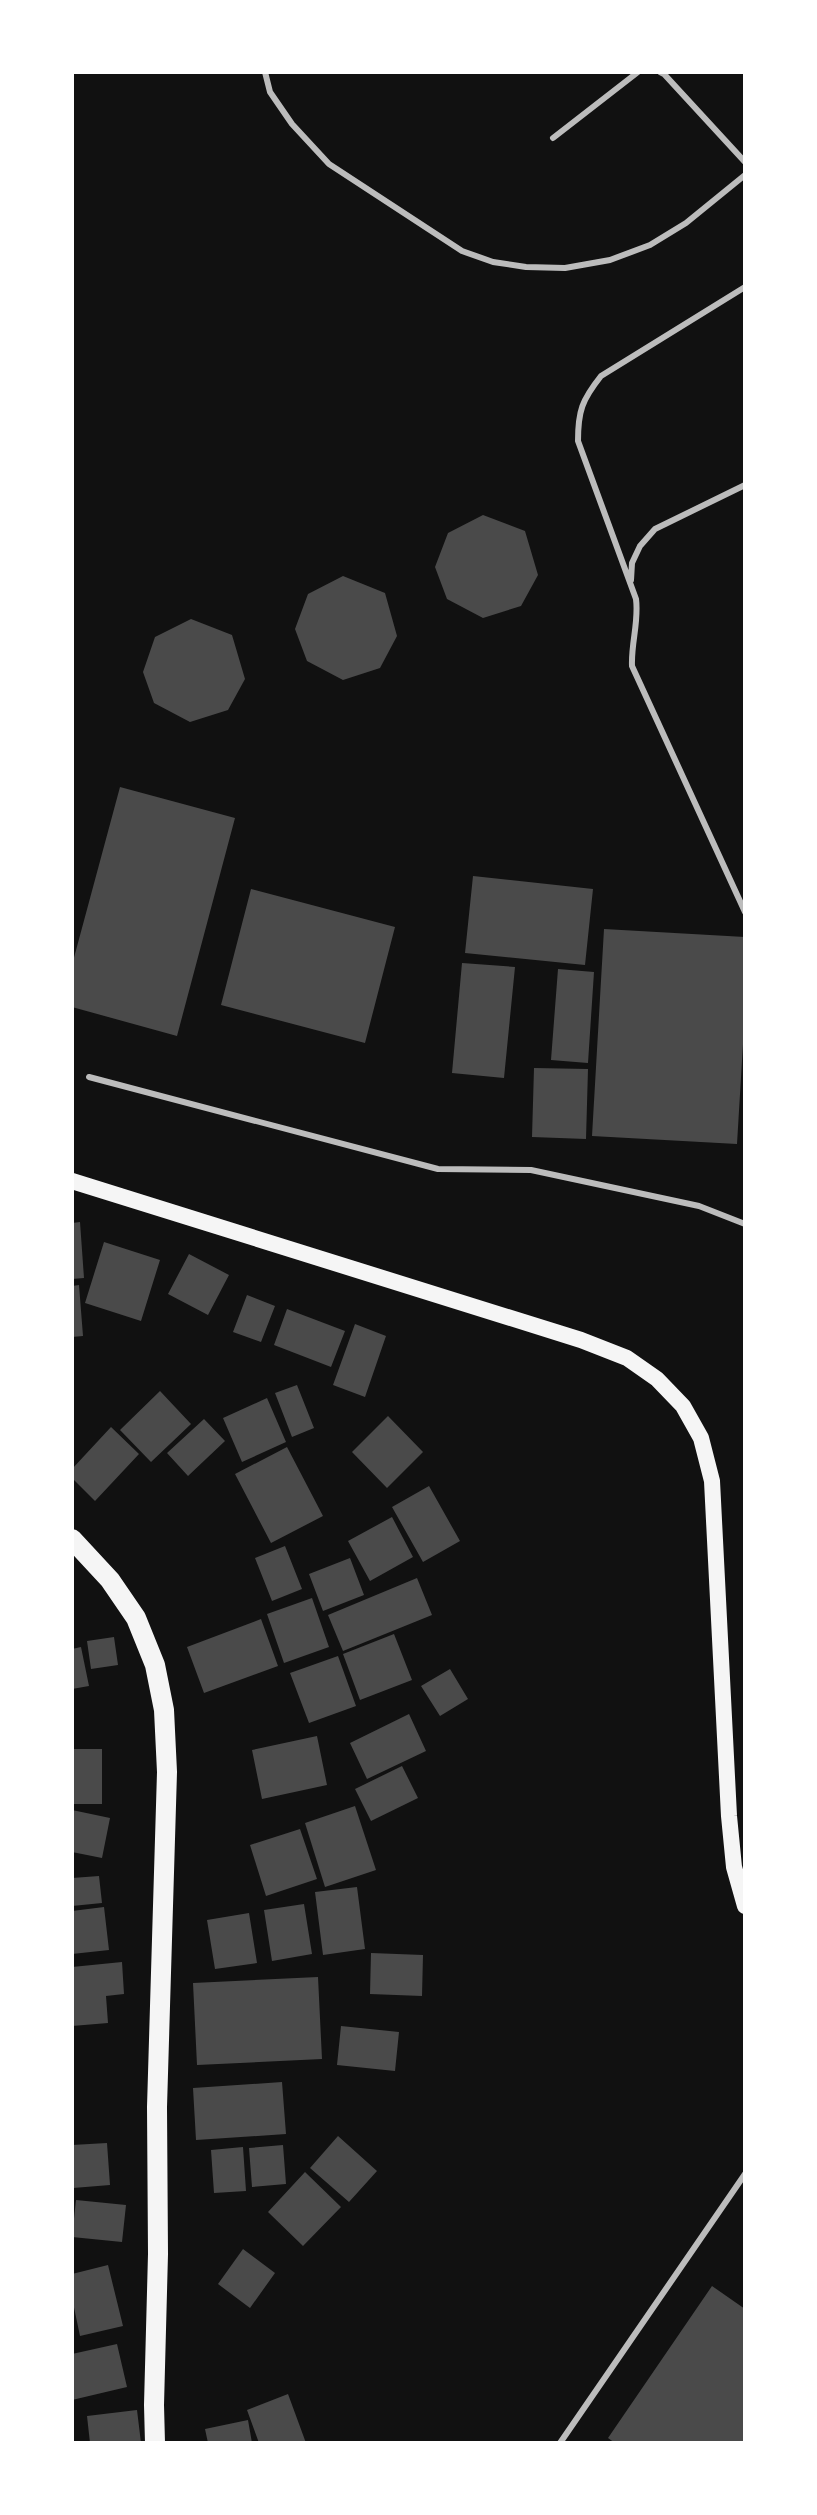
<svg xmlns="http://www.w3.org/2000/svg" width="817" height="2515" font-family="Raleway,sans-serif">
<style>
.building{fill:#4a4a4a}
.lines{fill:none;stroke-linecap:round;stroke-linejoin:round}
.service{stroke:#bcbcbc;stroke-width:6}
.secondary{stroke:#f5f5f5;stroke-width:16}
.primary{stroke:#f5f5f5;stroke-width:20}
</style>
<rect width="100%" height="100%" fill="#111"/>
<path class="building" d="M483,515L525,531L538,575L521,606L483,618L447,599L435,567L448,533Z
M343,576L385,593L397,636L380,668L343,680L307,661L295,629L308,594Z
M191,619L232,635L245,679L228,710L190,722L154,703L143,672L155,637Z
M120,787L235,818L177,1036L72,1007V965Z
M473,876L593,889L585,965L465,953Z
M251,889L395,927L365,1043L221,1005Z
M604,929L745,937V1011L737,1144L592,1136Z
M462,963L515,967L504,1078L452,1073Z
M558,969L594,972L588,1063L551,1060Z
M534,1068L588,1069L586,1139L532,1137Z
M80,1222L84,1278L72,1279V1223Z
M104,1242L160,1260L141,1321L85,1303Z
M189,1254L229,1275L208,1315L168,1294Z
M79,1285L83,1336L72,1337V1286Z
M247,1295L275,1306L261,1342L233,1332Z
M287,1309L345,1331L331,1367L274,1345Z
M355,1324L386,1336L365,1397L333,1385Z
M297,1385L314,1428L292,1437L275,1393Z
M160,1391L191,1424L151,1462L120,1430Z
M267,1398L286,1442L242,1462L223,1418Z
M388,1416L423,1452L387,1488L352,1452Z
M204,1419L225,1441L188,1476L167,1453Z
M111,1427L139,1454L95,1501L72,1478V1469Z
M287,1447L323,1516L271,1543L235,1474Z
M429,1486L460,1541L423,1562L392,1507Z
M392,1517L413,1557L370,1581L348,1541Z
M285,1546L302,1589L272,1601L255,1558Z
M350,1558L364,1595L323,1611L309,1574Z
M417,1578L432,1615L343,1651L328,1615Z
M312,1598L329,1647L284,1663L267,1614Z
M261,1619L278,1666L204,1693L187,1647Z
M394,1634L412,1680L360,1700L343,1654Z
M114,1637L118,1665L91,1669L87,1641Z
M81,1647L89,1686L72,1689V1649Z
M338,1656L356,1706L309,1723L290,1673Z
M450,1669L468,1699L440,1716L421,1686Z
M409,1714L426,1751L367,1779L350,1743Z
M317,1736L327,1785L262,1799L252,1750Z
M72,1749H102V1804H72Z
M402,1766L418,1798L371,1821L355,1789Z
M355,1806L376,1870L325,1887L305,1823Z
M72,1810L110,1818L102,1858L72,1852Z
M300,1829L317,1879L266,1896L250,1845Z
M99,1876L102,1903L72,1906V1878Z
M357,1887L365,1949L323,1955L315,1892Z
M304,1904L312,1954L272,1961L264,1910Z
M104,1907L109,1950L72,1954V1911Z
M249,1913L257,1963L215,1969L207,1920Z
M371,1953L423,1955L422,1996L370,1994Z
M122,1962L124,1994L106,1996L108,2023L72,2026V1967Z
M318,1977L322,2059L197,2065L193,1983Z
M341,2026L399,2032L395,2071L337,2065Z
M282,2082L286,2134L196,2140L193,2088Z
M338,2136L377,2171L349,2202L310,2168Z
M107,2143L110,2185L73,2188L72,2145Z
M283,2145L286,2184L252,2187L249,2148Z
M243,2147L246,2191L214,2193L211,2150Z
M305,2172L341,2207L303,2246L268,2212Z
M76,2200L126,2205L122,2242L72,2237Z
M243,2249L275,2273L250,2308L218,2284Z
M108,2265L123,2326L80,2336L72,2298V2274Z
M712,2286L745,2309V2443H615L608,2438Z
M117,2344L127,2387L72,2400V2354Z
M288,2394L306,2443H259L247,2410Z
M137,2410L141,2443H90L87,2416Z
M248,2420L252,2443H208L205,2429Z"/>
<g class="lines">
<path class="service" d="M265,72L270,92L292,124L329,164L462,251L493,262L526,267L565,268L610,260L650,245L686,223L745,175
M660,72L664,74L745,162
M553,138L638,72
M745,287L601,376C582,400 578,411 578,441L636,599C639,622 631,643 632,666L745,912
M631,580L632,563L640,546L655,529L745,485
M89,1077L438,1169L531,1170L699,1206L745,1224
M560,2443L745,2174"/>
<path class="secondary" d="M72,1181L581,1340L627,1358L657,1379L683,1406L701,1438L712,1481L729,1816L734,1867L745,1906"/>
<path class="primary" d="M72,1539L110,1580L136,1618L155,1665L164,1710L167,1772L157,2107L158,2254L154,2405L155,2443"/>
</g>
<rect width="817" height="2515" fill="none" stroke="#ffffff" stroke-width="148"/>
</svg>
